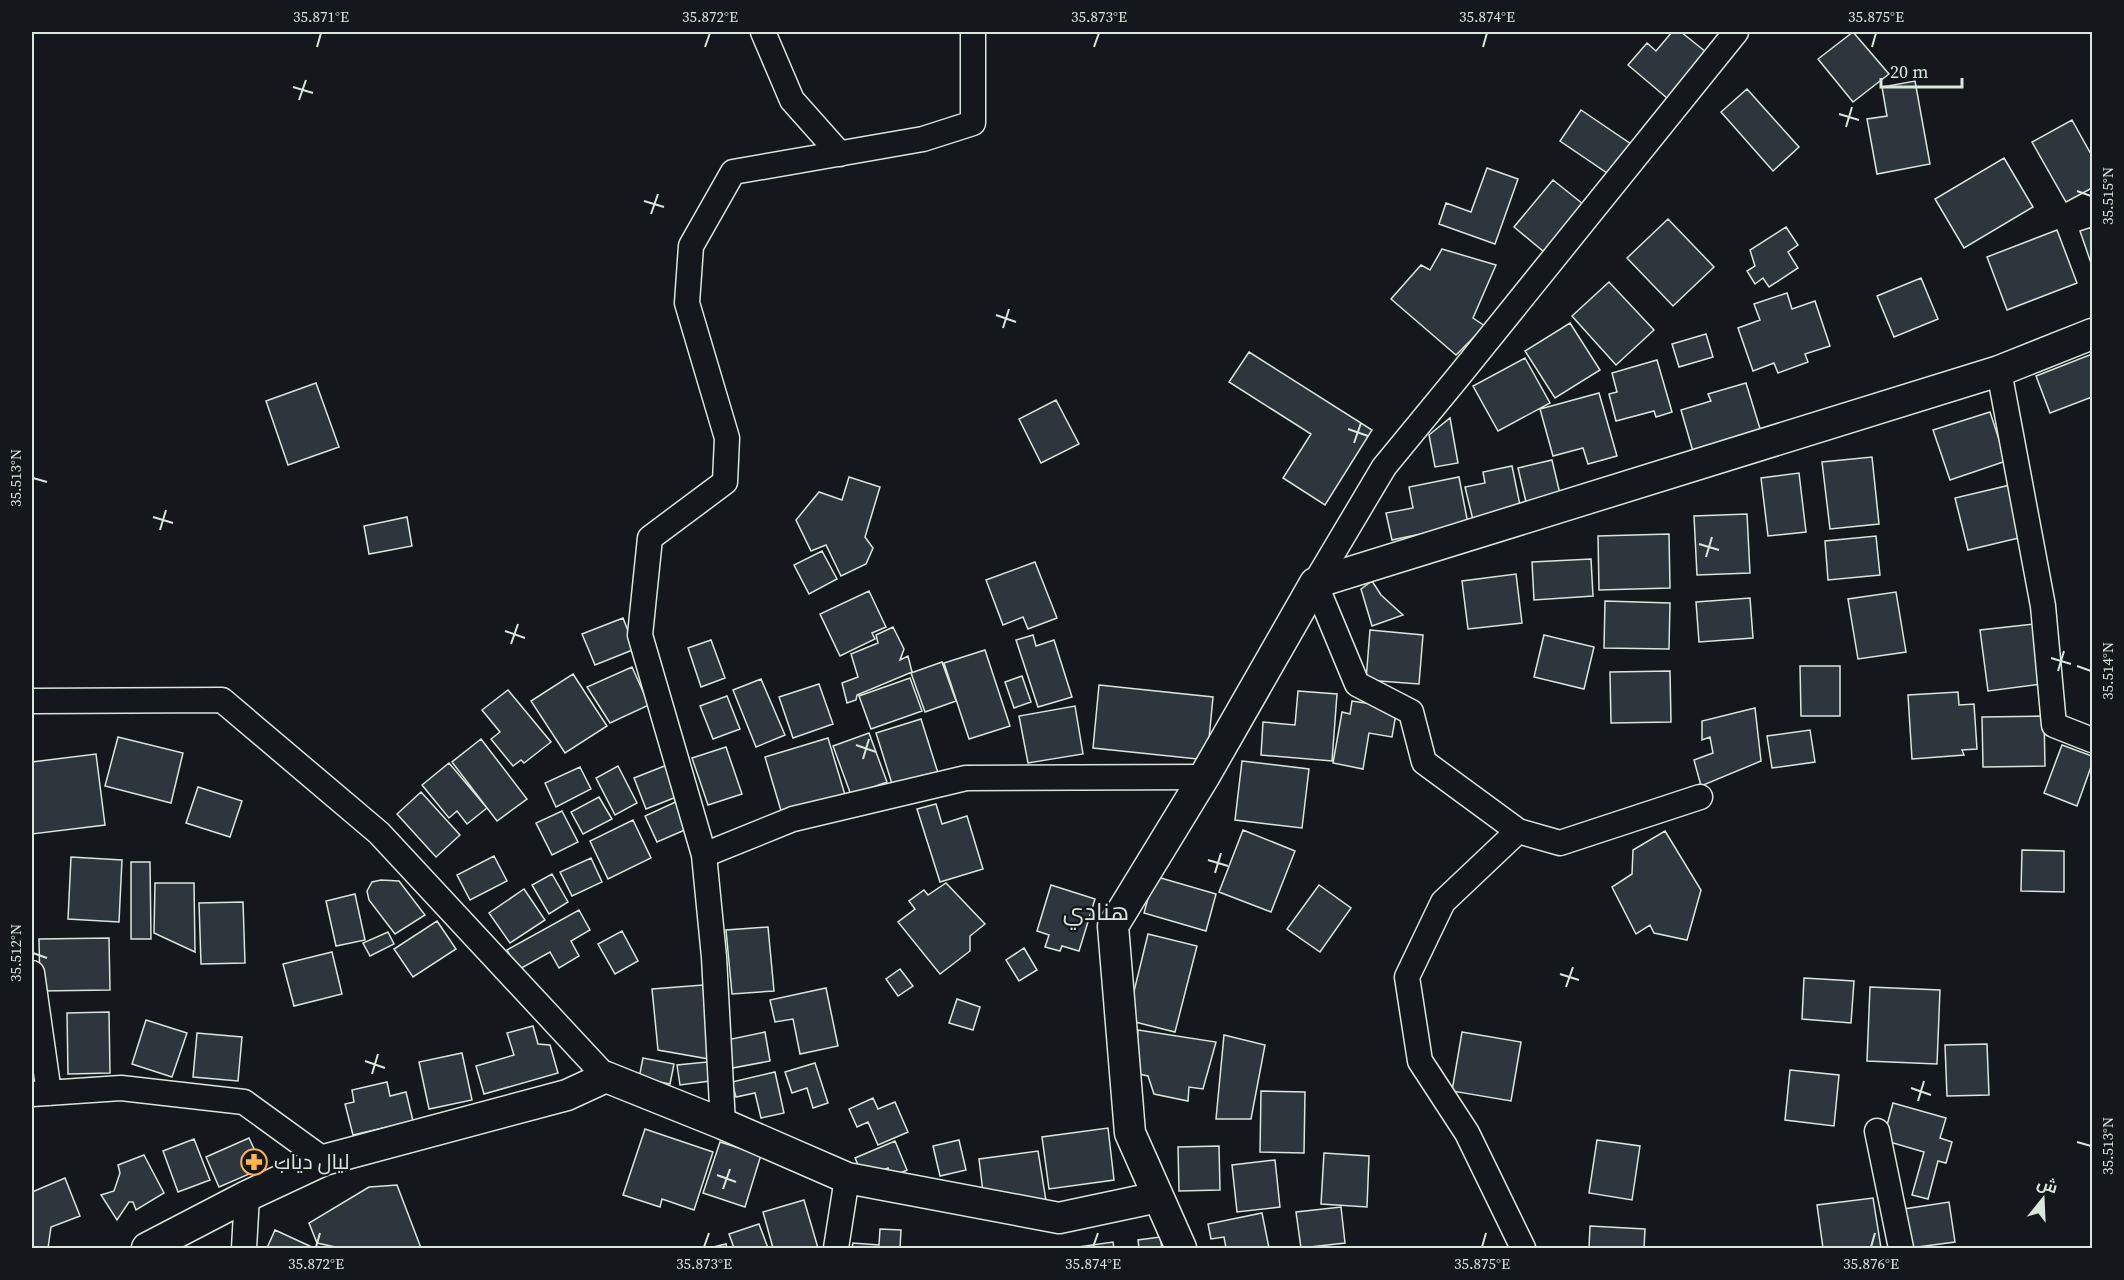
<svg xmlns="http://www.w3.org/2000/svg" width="2124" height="1280" font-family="'Source Serif 4',Cairo,serif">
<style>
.building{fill:#2c363c;stroke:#d8e6dc;stroke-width:1.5}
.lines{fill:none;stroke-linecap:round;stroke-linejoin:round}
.minor-casing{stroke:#d8e6dc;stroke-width:27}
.tertiary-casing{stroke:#d8e6dc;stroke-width:33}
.minor{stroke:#14181c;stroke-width:24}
.tertiary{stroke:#14181c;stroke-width:30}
.ticks{fill:none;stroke:#d8e6dc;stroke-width:2}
.labels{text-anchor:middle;stroke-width:4.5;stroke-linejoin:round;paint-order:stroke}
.poi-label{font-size:21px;fill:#d8e6dc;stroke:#14181c;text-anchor:start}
.quarter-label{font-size:24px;fill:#d8e6dc;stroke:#14181c}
.neatline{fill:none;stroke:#d8e6dc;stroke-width:2}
.ticks-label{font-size:15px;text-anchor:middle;fill:#d8e6dc}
</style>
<rect width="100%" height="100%" fill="#14181c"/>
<path class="building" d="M1672,32H1681L1706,52L1667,98L1628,65L1647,43L1656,51Z
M1853,32L1889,74L1853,102L1818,59Z
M1915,81L1930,164L1877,174L1867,119L1887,116L1882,87Z
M1747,89L1799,147L1773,171L1721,112Z
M1581,110L1631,144L1610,175L1560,141Z
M2072,120L2092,156V188L2066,202L2032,142Z
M2004,158L2033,207L1964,248L1935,199Z
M1487,168L1518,179L1495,244L1439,224L1446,203L1471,212Z
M1553,180L1588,208L1549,256L1514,227Z
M1668,219L1714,267L1673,306L1627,258Z
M1786,227L1798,245L1788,252L1798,268L1769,287L1763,278L1755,284L1747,271L1755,266L1750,250Z
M2092,227V266L2080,231Z
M2057,230L2077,283L2007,310L1987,257Z
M1442,249L1496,265L1473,318L1485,326L1456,355L1391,299L1421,265L1430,270Z
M1921,278L1938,319L1894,337L1877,296Z
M1609,282L1654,330L1616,365L1572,316Z
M1787,293L1792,309L1815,301L1830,346L1805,354L1808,362L1778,373L1774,363L1753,371L1738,328L1760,320L1754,304Z
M1570,323L1600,370L1555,398L1525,351Z
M1706,334L1713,357L1679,367L1672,344Z
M1249,352L1372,430L1325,505L1283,478L1311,434L1229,382Z
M2092,354V397L2050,413L2036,376Z
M1525,358L1550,403L1498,431L1473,386Z
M1657,360L1672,412L1656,417L1654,411L1616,421L1609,394L1617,392L1612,373Z
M316,383L339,447L288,465L266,401Z
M1746,383L1762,435L1694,455L1681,410L1711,401L1708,394Z
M1599,393L1617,456L1588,464L1583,448L1553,456L1540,409Z
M1056,400L1079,444L1041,463L1019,419Z
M1990,412L2006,461L1950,480L1933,430Z
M1450,418L1458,463L1435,467L1429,435Z
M1872,457L1879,524L1830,529L1822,462Z
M1552,460L1560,494L1526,502L1518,468Z
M1512,466L1521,510L1473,520L1465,487L1485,483L1483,472Z
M1799,473L1806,532L1768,536L1761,478Z
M849,477L880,487L865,537L873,548L866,564L841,576L826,545L811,551L796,520L819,492L842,500Z
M1459,477L1468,524L1392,540L1386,513L1413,508L1409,487Z
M2010,485L2023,537L1968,550L1955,498Z
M1747,514L1750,573L1697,575L1694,516Z
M407,517L412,546L369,554L364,526Z
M1669,534L1670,588L1599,590L1598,536Z
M1876,536L1880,575L1828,580L1825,541Z
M822,551L837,579L809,594L794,565Z
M1591,559L1593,596L1534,600L1532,562Z
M1035,562L1057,618L1028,629L1023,617L1003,625L986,580Z
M1516,574L1522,623L1468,629L1462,581Z
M1372,581L1381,595L1403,615L1372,626L1361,589Z
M869,591L886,627L872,633L875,639L840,656L820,614Z
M1896,592L1906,652L1858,659L1848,599Z
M1750,598L1753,638L1699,642L1696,602Z
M1605,601L1670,603L1669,649L1604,648Z
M623,618L635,649L595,665L582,634Z
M2034,624L2042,684L1988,691L1980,630Z
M893,627L904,649L900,660L908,656L912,672L857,695L856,700L847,703L842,683L858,677L851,654L878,643L876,635Z
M1370,630L1423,635L1419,684L1366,680Z
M1033,635L1036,646L1054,640L1072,697L1038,707L1016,640Z
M1544,635L1594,647L1584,689L1534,677Z
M711,640L725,678L701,687L688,648Z
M985,650L1010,726L969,739L944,663Z
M942,662L956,701L925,712L911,673Z
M1800,666H1840V716H1801Z
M632,667L649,705L610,723L587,687Z
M1670,671L1671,722L1611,723L1610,672Z
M573,674L607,726L565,753L531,701Z
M1022,676L1031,702L1014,708L1005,682Z
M910,678L922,711L871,729L859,696Z
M761,679L785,735L756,747L733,690Z
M819,684L833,724L793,738L779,697Z
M1099,685L1213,697L1207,760L1093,748Z
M508,690L551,742L524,763L521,760L513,766L491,739L500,732L482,710Z
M1298,691L1337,694L1332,761L1261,755L1263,722L1295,725Z
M1958,692L1959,705L1974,704L1977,749L1962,750L1964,755L1912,759L1908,695Z
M727,696L740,729L713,739L700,706Z
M1352,701L1397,708L1392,737L1369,733L1363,769L1333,763L1342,712L1350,714Z
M1075,706L1083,754L1028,763L1019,716Z
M1755,708L1761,761L1701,786L1694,760L1713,753L1710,737L1702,740V721Z
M2044,716L2045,766L1983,767L1982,717Z
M921,719L938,773L893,787L876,733Z
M1810,730L1815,762L1772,768L1767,736Z
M869,733L887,782L851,795L833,746Z
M118,737L183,753L171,803L105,786Z
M828,738L845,795L782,814L765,757Z
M481,739L527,799L497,821L452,762Z
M2062,745L2092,756V764L2077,806L2044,793Z
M726,747L742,794L708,805L692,758Z
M96,754L105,825L32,834V762Z
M1242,761L1309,769L1302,828L1235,820Z
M449,763L487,808L467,824L457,811L449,818L422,785Z
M672,763L684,794L646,809L634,778Z
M618,766L637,803L615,815L596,778Z
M580,767L591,789L556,807L545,783Z
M198,787L242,801L230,837L186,823Z
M421,792L460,835L436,857L397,814Z
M599,797L612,819L583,834L571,812Z
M682,799L694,826L657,842L645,816Z
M936,804L942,824L967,816L983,869L940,882L917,809Z
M562,811L578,842L552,855L536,823Z
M633,820L651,858L608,879L590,841Z
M1243,830L1295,851L1271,912L1219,892Z
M1665,831L1701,890L1687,940L1654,933L1650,925L1636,934L1612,887L1632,874L1633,850Z
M2022,850L2064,851V892L2021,891Z
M494,856L507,881L470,900L457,875Z
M71,857L122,860L119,922L68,919Z
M591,858L602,882L572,896L560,872Z
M131,862H150L151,939H131Z
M552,874L568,902L549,914L532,885Z
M1154,876L1216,894L1206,931L1144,913Z
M381,880L399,881L425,915L395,934L369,900L367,891L372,882Z
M155,883H194L195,952L154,933Z
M946,883L985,924L970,936V951L940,974L898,922L915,909L909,901L924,890L928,895Z
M1051,885L1095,899L1079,951L1062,946L1060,951L1045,947L1049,935L1037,931Z
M1319,885L1351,908L1320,952L1287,929Z
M524,889L545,920L510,943L489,913Z
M355,894L365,940L336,946L326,901Z
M243,902L245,963L201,964L199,903Z
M579,910L590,930L571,941L579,956L559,968L550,952L518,970L507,950Z
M437,921L456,949L413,977L394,949Z
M768,927L774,991L732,994L726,930Z
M622,931L638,961L615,974L598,944Z
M388,932L394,944L370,956L363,943Z
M1148,934L1197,946L1175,1032L1127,1020Z
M109,938L110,990L40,991L39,939Z
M1024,948L1037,970L1019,981L1006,960Z
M332,952L342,994L294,1006L283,964Z
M900,969L913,986L898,996L886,979Z
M1804,978L1854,981L1851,1023L1802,1019Z
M703,985L709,1059L658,1050L652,989Z
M1870,987L1940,990L1937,1064L1867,1061Z
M826,988L838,1046L800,1054L793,1019L775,1022L770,1000Z
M957,999L980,1007L973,1030L949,1023Z
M109,1012L110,1073L68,1074L67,1013Z
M146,1020L187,1033L172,1077L132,1064Z
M533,1026L538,1044L550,1045L558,1073L484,1094L476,1066L514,1055L507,1033Z
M1138,1030L1216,1042L1203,1089L1189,1087L1188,1101L1154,1094L1148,1076L1134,1073Z
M765,1032L770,1061L727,1069L722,1041Z
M1462,1032L1521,1042L1511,1101L1452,1091Z
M197,1033L242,1037L238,1081L193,1077Z
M1224,1035L1265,1045L1251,1119H1216Z
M1987,1044L1989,1095L1947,1096L1945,1045Z
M462,1053L472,1100L429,1109L419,1062Z
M643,1058L674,1064L670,1084L639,1078Z
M707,1062L710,1081L680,1085L677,1065Z
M815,1063L828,1103L813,1108L807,1088L792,1093L785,1072Z
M1790,1070L1839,1075L1834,1126L1785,1120Z
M775,1072L784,1113L761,1118L755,1093L736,1097L732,1082Z
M387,1082L390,1096L406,1092L413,1121L353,1135L345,1104L354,1102L352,1090Z
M1261,1091L1305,1092L1304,1153L1260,1152Z
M873,1098L878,1109L895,1102L908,1132L878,1145L868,1122L857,1127L849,1109Z
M1893,1103L1946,1118L1940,1138L1952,1142L1946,1163L1938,1161L1928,1199L1912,1195L1924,1152L1883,1140Z
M1108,1128L1114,1180L1049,1189L1042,1137Z
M645,1129L713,1152L694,1210L662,1199L660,1207L623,1195Z
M249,1138L263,1168L219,1187L206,1157Z
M194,1139L210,1180L178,1192L163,1151Z
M959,1140L966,1170L940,1176L933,1146Z
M1597,1140L1640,1146L1632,1200L1589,1193Z
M895,1141L907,1170L892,1177L888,1168L864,1178L855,1158Z
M720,1142L761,1155L745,1207L703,1193Z
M1219,1146L1220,1190L1179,1191L1178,1147Z
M1038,1151L1047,1207L984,1201L979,1159Z
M1324,1153L1369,1156L1367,1207L1321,1204Z
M144,1155L164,1193L136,1210L133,1202H129L117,1220L101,1195L114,1191L120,1173L118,1165Z
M1275,1160L1280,1207L1237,1212L1232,1165Z
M65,1178L80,1216L51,1227L48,1248H32V1192Z
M397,1185L421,1248H340L317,1243L309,1223L369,1187Z
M1873,1198L1881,1248H1823L1817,1205Z
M804,1200L818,1248H773L763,1212Z
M1949,1202L1955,1242L1910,1248L1904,1209Z
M1341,1207L1345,1243L1301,1248L1296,1212Z
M1262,1213L1269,1248H1226L1224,1237L1211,1239L1208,1224Z
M759,1224L768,1248H734L729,1234Z
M1590,1226L1645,1229L1644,1248H1589Z
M880,1229L901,1230L900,1248H852L853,1243L879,1245Z
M275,1230L314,1248H267Z
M1160,1237L1162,1248H1139L1138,1240Z
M1113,1242L1114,1248H1079L1078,1247Z
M726,1244L727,1248H709Z"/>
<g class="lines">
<g class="minor-casing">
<path id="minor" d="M763,32L792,100L840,154
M1999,371L2043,606L2054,725L2092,740
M32,701L222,700L379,833L606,1077
M1700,797L1560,843L1518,831L1424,762L1411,712L1357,684L1315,583L1384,467L1458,377L1736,32
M1518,831L1443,902L1407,977L1420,1061L1467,1133L1523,1248
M704,855L793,819L966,778L1204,777
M32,973L49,1093
M32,1094L121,1088L244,1102L324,1160
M723,1124L714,957L704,855L640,635L650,538L725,482L727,438L687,303L691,246L733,172L923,139L973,123V32
M1877,1131L1901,1248
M244,1248L247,1196
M836,1248L847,1178"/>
</g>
<g class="tertiary-casing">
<path id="tertiary" d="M147,1248L247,1196L324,1160L567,1095L606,1077L723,1124L847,1178L1059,1218L1158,1197
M1181,1248L1130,1133L1113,926L1204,777L1315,583L1999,371L2092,334"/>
</g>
<use href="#minor" class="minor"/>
<use href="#tertiary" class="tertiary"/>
</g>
<path class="ticks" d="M317,47L321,33M705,47L710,33M1094,47L1099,33M1483,47L1487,33M1872,47L1876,33M293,87L313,93M299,100L306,80M1839,114L1859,120M1846,127L1852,107M2077,191L2091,196M644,201L664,207M651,214L658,194M996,315L1016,322M1003,328L1009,309M1348,429L1368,436M1354,443L1361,423M33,478L47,482M153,517L173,523M160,530L166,510M1699,544L1719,550M1706,557L1712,537M505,631L525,638M511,644L518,624M2051,658L2071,664M2077,666L2091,671M2058,671L2064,651M856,745L876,752M863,759L869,739M1208,860L1228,866M1215,873L1221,853M33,953L47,958M1560,974L1579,980M1566,987L1573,967M365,1061L385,1068M372,1074L378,1054M1911,1088L1931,1095M1918,1101L1924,1081M2077,1142L2091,1146M717,1175L736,1182M723,1189L730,1169M316,1247L320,1233M704,1247L709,1233M1093,1247L1098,1233M1482,1247L1486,1233M1871,1247L1875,1233"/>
<defs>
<g id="pharmacy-ring" transform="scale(1.35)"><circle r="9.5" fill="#14181c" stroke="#ffb74d" stroke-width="1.5"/><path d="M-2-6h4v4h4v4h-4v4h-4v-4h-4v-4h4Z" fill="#ffb74d"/></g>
</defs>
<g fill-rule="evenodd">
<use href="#pharmacy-ring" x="254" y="1162"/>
</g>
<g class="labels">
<g class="poi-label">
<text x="274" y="1169">ليال دياب</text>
</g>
<g class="quarter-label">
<text x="1096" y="920">هنادي</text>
</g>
</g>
<rect width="2124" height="1280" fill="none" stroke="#14181c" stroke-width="66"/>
<g transform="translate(2043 1199) rotate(18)" stroke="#14181c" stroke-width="4.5" paint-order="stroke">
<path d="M0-4.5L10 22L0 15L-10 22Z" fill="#d8e6dc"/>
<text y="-9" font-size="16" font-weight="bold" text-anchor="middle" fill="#d8e6dc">ش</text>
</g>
<path d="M1881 78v9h81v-9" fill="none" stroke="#d8e6dc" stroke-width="3"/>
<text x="1890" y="78" font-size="18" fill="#d8e6dc" stroke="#14181c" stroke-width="4.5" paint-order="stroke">20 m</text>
<rect x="33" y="33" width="2058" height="1214" class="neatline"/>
<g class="ticks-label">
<text x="321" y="22">35.871°E</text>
<text x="710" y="22">35.872°E</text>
<text x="1099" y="22">35.873°E</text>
<text x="1487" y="22">35.874°E</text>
<text x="1876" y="22">35.875°E</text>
<text transform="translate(2108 196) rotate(-90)" y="5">35.515°N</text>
<text transform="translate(16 478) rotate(-90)" y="5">35.513°N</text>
<text transform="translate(2108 671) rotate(-90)" y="5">35.514°N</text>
<text transform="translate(16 953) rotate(-90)" y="5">35.512°N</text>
<text transform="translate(2108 1146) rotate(-90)" y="5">35.513°N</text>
<text x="316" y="1269">35.872°E</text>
<text x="704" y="1269">35.873°E</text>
<text x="1093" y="1269">35.874°E</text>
<text x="1482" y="1269">35.875°E</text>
<text x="1871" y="1269">35.876°E</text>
</g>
</svg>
